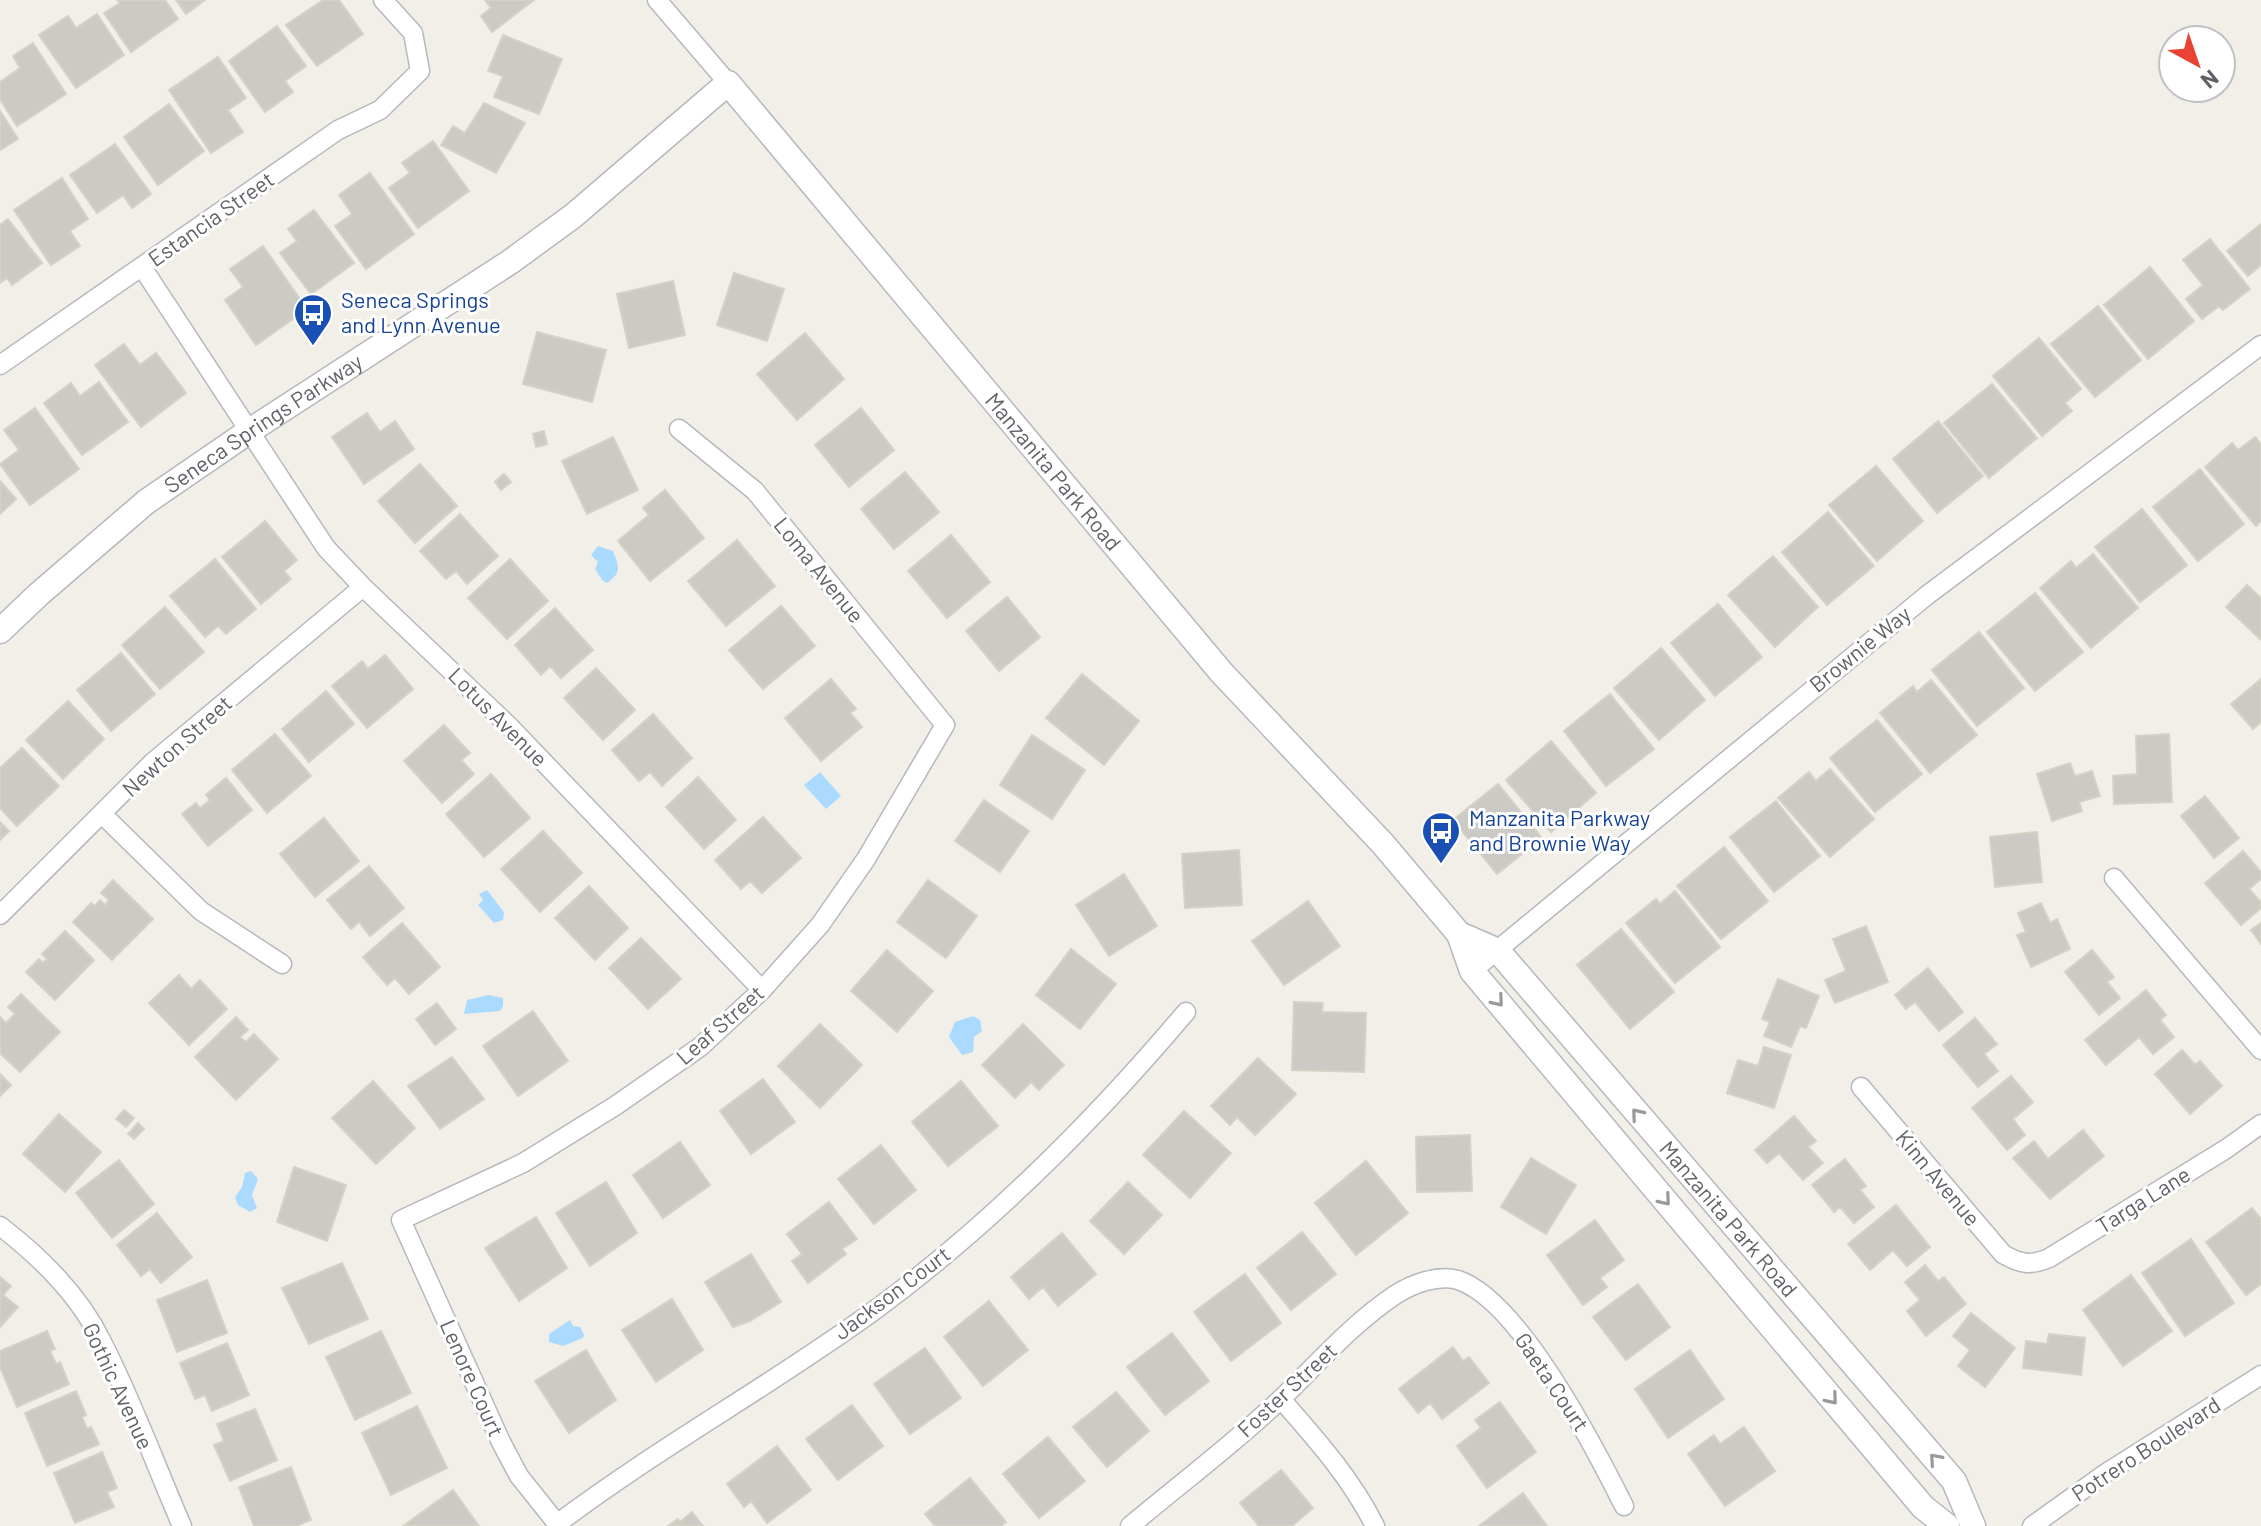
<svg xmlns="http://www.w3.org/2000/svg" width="2261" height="1526" font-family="Barlow,sans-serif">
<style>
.water{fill:#aadaff}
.building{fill:#cccac5;stroke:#d6d1c6;stroke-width:2}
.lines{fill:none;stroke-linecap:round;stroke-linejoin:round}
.minor-casing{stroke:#b5b8bc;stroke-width:21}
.tertiary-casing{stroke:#b5b8bc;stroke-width:27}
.minor{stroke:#fff;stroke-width:18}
.tertiary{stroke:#fff;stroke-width:24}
.oneway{stroke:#979a9d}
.labels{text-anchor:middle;stroke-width:6;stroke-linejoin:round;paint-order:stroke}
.street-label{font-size:22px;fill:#5f6368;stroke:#fff}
.transit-label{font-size:22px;fill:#164399;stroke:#fff;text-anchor:start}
</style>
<rect width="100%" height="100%" fill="#f1efe8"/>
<path class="water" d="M598,546L613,551C619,566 622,573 607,583L603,581L595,569L598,562L591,555Z
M820,772L841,796L826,809L804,785Z
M487,890L504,912L503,920L494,923L478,905L483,900L479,894Z
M489,995L503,998V1006L500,1011L464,1014L467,1000Z
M973,1016L980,1020L982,1031L974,1037L973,1052L962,1055L949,1037L955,1022Z
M251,1171L258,1179L252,1195L257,1208L250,1212L238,1205L235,1197L242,1187L245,1173Z
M570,1320L573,1326L580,1327L584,1335L583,1338L563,1346L549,1342V1334Z"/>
<path class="building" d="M117,0H165L178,19L131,52L104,13L120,3Z
M176,0H205L186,14Z
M323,0H339L363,34L317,66L286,25Z
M485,0H534L492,32L481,16L491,8Z
M97,14L124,55L76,88L39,35L68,16L76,28Z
M277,26L306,66L285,81L293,92L265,112L229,61Z
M503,35L562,59L539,114L494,97L503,76L488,71Z
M33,43L66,94L17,126L0,99V82L20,68L13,56Z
M218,57L246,98L228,110L243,132L211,153L169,90Z
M484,103L525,123L496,173L441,145L453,126L465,133Z
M169,104L204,151L158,185L124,137Z
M0,111L18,139L0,150Z
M433,141L469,191L418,228L389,188L410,173L402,163Z
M115,144L151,194L132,208L123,195L97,213L70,175Z
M370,173L414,234L366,269L335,226L352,214L339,195Z
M62,178L88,219L70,231L80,246L51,265L14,210Z
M314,210L354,263L311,294L280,253L297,241L288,229Z
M8,219L42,263L12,285L7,278L0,283V225Z
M2261,224V265L2248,276L2227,251Z
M2210,239L2250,289L2223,310L2219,306L2202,319L2186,299L2203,285L2183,260Z
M263,246L307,309L256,345L225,300L243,287L230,269Z
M2150,267L2194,321L2148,359L2104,305Z
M734,273L784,289L767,341L717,325Z
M673,281L685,335L629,348L617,294Z
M2098,306L2141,360L2095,397L2051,344Z
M537,332L606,350L592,402L523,384Z
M805,333L844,379L797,420L757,374Z
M2039,338L2081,389L2065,403L2072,411L2042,436L1993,376Z
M124,344L140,365L156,353L186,393L141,427L95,365Z
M99,382L128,422L82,455L44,403L71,383L80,396Z
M1992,384L2037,438L1989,478L1944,423Z
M35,408L79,469L30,505L0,464L19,450L4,430Z
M861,408L894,450L849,487L815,445Z
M367,413L380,432L395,421L414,449L364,484L332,437Z
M1938,421L1983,476L1937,513L1893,459Z
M544,431L547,444L536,447L533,434Z
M613,437L638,490L587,514L562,461Z
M2255,437L2261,444V521L2256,526L2205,467L2232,443L2238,450Z
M420,464L457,506L415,543L378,501Z
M1876,466L1923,521L1877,561L1829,505Z
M2200,469L2244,524L2198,561L2153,507Z
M905,472L939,512L894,549L861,509Z
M504,474L511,482L501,490L495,482Z
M0,481L16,499L0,514Z
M665,490L704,538L650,581L618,541L649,515L643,508Z
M2142,509L2187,565L2140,602L2095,547Z
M1828,512L1874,566L1827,605L1782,552Z
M460,514L498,556L467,584L456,571L446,579L420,551Z
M265,521L297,560L284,571L291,579L261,604L222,557Z
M951,535L990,582L947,618L908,571Z
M737,540L775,586L726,626L688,581Z
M2093,554L2138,608L2091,648L2040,588L2071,561L2076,568Z
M1773,556L1818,607L1775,647L1728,595Z
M215,559L256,609L226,634L218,626L205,637L170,596Z
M510,559L548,601L507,639L468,598Z
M2247,585L2261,598V640L2226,607Z
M2035,593L2083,652L2035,691L1987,632Z
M1007,597L1040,637L999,671L966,631Z
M1718,604L1762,657L1715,696L1671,643Z
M781,606L815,646L763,689L729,650Z
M165,607L204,652L160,689L122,645Z
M555,608L593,650L561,678L550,666L541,675L515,645Z
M1979,632L2024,688L1977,726L1932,670Z
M1661,648L1705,700L1659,740L1614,688Z
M121,653L155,694L111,731L77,690Z
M385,655L413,689L367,728L332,686L362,661L368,669Z
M596,668L635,710L603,740L564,698Z
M1082,674L1139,721L1104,765L1046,718Z
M831,679L856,709L850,713L862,727L821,761L785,718Z
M2261,679V722L2253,729L2231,704Z
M1931,680L1977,735L1930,773L1880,713L1913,686L1917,692Z
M326,691L354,724L309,762L282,729Z
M1610,694L1654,749L1606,786L1564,731Z
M68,701L104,739L63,779L26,740Z
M653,714L692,758L662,786L650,772L639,781L612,750Z
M1877,720L1922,774L1875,812L1830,758Z
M444,725L470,753L461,760L474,774L442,803L404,761Z
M275,734L311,776L267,813L232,770Z
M2169,734L2172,802L2114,804L2113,776L2137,774L2136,736Z
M1032,735L1085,770L1052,819L1000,785Z
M1551,741L1596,793L1551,832L1506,780Z
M22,748L59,786L17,826L0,808V768Z
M2070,763L2075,776L2092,771L2100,796L2079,802L2082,811L2052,821L2037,774Z
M1830,769L1874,819L1830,857L1778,798L1809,772L1816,781Z
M491,774L530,818L484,857L446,814Z
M698,777L736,820L704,849L666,807Z
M226,778L252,810L208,846L182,814L196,803L200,808L210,800L206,795Z
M1498,784L1542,838L1497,874L1453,820Z
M2205,796L2239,838L2214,858L2181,816Z
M984,800L1029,831L1000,872L955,841Z
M1776,801L1820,856L1774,892L1730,837Z
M763,817L801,858L762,893L750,881L741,889L715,860Z
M324,818L359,861L315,897L280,854Z
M0,822L9,831L0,840Z
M543,831L582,873L540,912L501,869Z
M2037,832L2042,882L1995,887L1990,837Z
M1724,847L1768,901L1721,939L1677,886Z
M1239,850L1242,905L1185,908L1182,854Z
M2243,851L2261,872V879L2249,889L2261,902V908L2241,925L2205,883Z
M369,866L404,908L370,936L359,922L351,929L327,900Z
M1124,874L1157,926L1109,956L1076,905Z
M113,880L153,919L112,960L73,922L91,903L95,906L100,900L105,905L109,900L101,893Z
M928,880L977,916L946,958L897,922Z
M589,886L628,928L595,960L555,918Z
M1675,891L1720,947L1675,983L1626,923L1656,899L1660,904Z
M1308,901L1340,946L1284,985L1252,941Z
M2041,903L2050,923L2057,919L2070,949L2031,967L2017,935L2026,932L2018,913Z
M402,923L440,967L409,994L395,978L387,985L363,957Z
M2261,923V944L2251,930Z
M1866,926L1888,982L1835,1003L1825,980L1846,971L1833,939Z
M1621,929L1674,992L1630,1029L1577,965Z
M65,931L94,960L55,1000L26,972L39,959L43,963L47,959L42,954Z
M641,938L681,979L648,1009L609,968Z
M1071,949L1116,984L1080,1029L1036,995Z
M887,950L933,991L897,1032L851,991Z
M2092,950L2114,977L2107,982L2120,998L2099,1015L2065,972Z
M1928,968L1963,1012L1939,1031L1915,1002L1906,1009L1895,995Z
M179,975L191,989L200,980L227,1009L189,1045L149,1003Z
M1778,979L1819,996L1806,1028L1800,1026L1791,1047L1764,1036L1770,1022L1762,1019Z
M2146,990L2166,1015L2160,1020L2174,1037L2153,1054L2139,1037L2106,1065L2085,1040Z
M21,994L60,1032L20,1072L0,1053V1017L6,1023L15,1014L8,1007Z
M1294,1002L1323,1003L1322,1012L1366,1013L1364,1072L1292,1070Z
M437,1003L456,1029L435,1045L416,1019Z
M533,1011L568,1061L518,1096L483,1046Z
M236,1017L248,1030L240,1037L246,1042L254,1034L278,1059L236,1100L195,1057Z
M1975,1018L1997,1044L1984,1054L1998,1071L1978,1087L1943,1045Z
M820,1024L862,1065L820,1108L778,1066Z
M1023,1024L1064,1065L1039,1090L1031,1082L1015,1098L982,1065Z
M1764,1047L1791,1055L1774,1108L1727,1093L1738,1060L1758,1066Z
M2182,1050L2195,1065L2200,1061L2222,1086L2190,1114L2155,1074Z
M452,1057L484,1099L440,1129L408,1086Z
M1258,1058L1296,1094L1255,1135L1237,1117L1230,1125L1211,1106Z
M0,1074L11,1085L0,1096Z
M2011,1076L2033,1102L2013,1119L2025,1135L2007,1150L1972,1108Z
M763,1079L795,1122L751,1154L720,1111Z
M373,1081L415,1128L376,1164L332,1118Z
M961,1081L998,1126L948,1166L912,1122Z
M124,1110L134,1118L126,1127L116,1119Z
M1184,1111L1231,1153L1190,1198L1143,1155Z
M59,1114L101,1152L65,1192L23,1154Z
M1794,1116L1816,1141L1808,1147L1823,1163L1803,1180L1779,1153L1767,1163L1755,1150Z
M138,1123L144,1129L134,1139L128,1134Z
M2083,1130L2104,1156L2050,1199L2013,1158L2034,1141L2048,1159Z
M1470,1135L1472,1191L1417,1192L1416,1137Z
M680,1142L710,1185L663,1218L633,1175Z
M881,1145L916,1190L874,1224L838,1179Z
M1531,1158L1576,1185L1546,1234L1501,1207Z
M1845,1159L1866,1186L1860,1190L1874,1207L1854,1223L1840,1207L1834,1212L1812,1185Z
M119,1160L154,1204L112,1238L76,1193Z
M1366,1161L1408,1213L1356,1255L1315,1203Z
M294,1167L346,1185L327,1241L277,1222Z
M606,1182L637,1233L590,1266L556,1213Z
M1128,1182L1162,1215L1124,1254L1090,1221Z
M829,1202L857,1239L842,1249L846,1254L808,1283L792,1261L802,1254L787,1234Z
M1896,1205L1930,1247L1907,1266L1893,1250L1870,1270L1848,1244Z
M2252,1208L2261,1219V1284L2246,1295L2206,1242Z
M157,1213L192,1257L161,1283L150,1269L141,1276L117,1245Z
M536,1217L567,1268L519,1301L485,1248Z
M1595,1220L1624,1260L1600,1278L1607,1287L1583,1305L1547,1255Z
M1302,1232L1336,1274L1291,1310L1257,1268Z
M1062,1233L1096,1274L1058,1306L1043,1287L1029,1299L1011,1277Z
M2191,1239L2234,1303L2185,1336L2142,1273Z
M751,1254L781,1302L750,1321L733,1327L705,1282Z
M342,1263L368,1319L309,1344L282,1288Z
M1925,1265L1938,1281L1944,1277L1966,1304L1926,1336L1907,1311L1920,1300L1905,1282Z
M1245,1274L1281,1323L1231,1361L1194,1312Z
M2131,1275L2172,1331L2123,1366L2083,1310Z
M0,1277L11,1286L3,1295L18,1307L0,1327Z
M207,1280L227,1333L177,1352L157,1300Z
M1638,1284L1670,1327L1626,1360L1593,1317Z
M672,1299L703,1350L656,1382L622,1330Z
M989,1301L1028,1350L983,1386L944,1337Z
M1971,1313L2015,1348L1985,1387L1958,1366L1970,1350L1953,1336Z
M47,1331L55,1349L50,1351L56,1364L60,1362L69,1384L17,1407L0,1367V1351Z
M381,1331L411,1393L355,1420L326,1357Z
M1172,1333L1209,1381L1165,1415L1127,1367Z
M2049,1334L2085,1338L2081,1375L2023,1368L2026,1341L2047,1344Z
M227,1343L249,1395L212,1411L205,1395L195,1399L180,1363Z
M1453,1347L1463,1361L1469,1357L1489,1383L1442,1419L1430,1403L1418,1413L1399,1389Z
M925,1348L961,1398L910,1434L874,1384Z
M586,1350L616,1400L569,1433L535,1381Z
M1690,1350L1724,1399L1668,1438L1635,1389Z
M76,1391L86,1415L82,1417L87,1429L91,1427L99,1444L47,1466L25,1413Z
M1116,1392L1149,1431L1107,1467L1073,1427Z
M1500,1402L1536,1452L1487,1488L1457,1446L1481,1428L1475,1420Z
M852,1405L883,1446L838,1480L806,1439Z
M417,1406L447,1468L391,1495L362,1433Z
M255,1409L277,1460L230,1481L214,1445L224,1441L217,1424Z
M1744,1427L1775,1471L1725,1506L1688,1454L1714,1435L1720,1444Z
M1048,1437L1085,1481L1039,1518L1003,1474Z
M777,1446L811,1490L767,1523L751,1501L744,1507L727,1484Z
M102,1452L117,1488L107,1492L114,1507L75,1523L54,1473Z
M291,1467L311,1520L296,1526H254L239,1487Z
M1281,1470L1313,1508L1292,1526H1259L1240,1503Z
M970,1478L1006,1522L1001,1526H935L925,1514Z
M453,1490L479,1526H403Z
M1523,1493L1547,1526H1479Z
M692,1512L703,1526H668L678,1519L680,1522Z"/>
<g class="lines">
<g class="minor-casing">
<path id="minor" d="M657,0L728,83
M142,267L326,548L363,587L509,726L762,990
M0,365L338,130L380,110L420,71L413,33L383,0
M102,814L201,911L282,964
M2114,878L2261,1050
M0,915L153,762L363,587
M1472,971L1926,596L2261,345
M1861,1087L2003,1254C2020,1264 2031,1266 2049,1258L2226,1149L2261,1124
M0,1226C39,1256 79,1295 101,1340C132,1400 155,1464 182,1526
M1281,1399C1316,1439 1351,1478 1375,1526
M557,1524C659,1447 772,1385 875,1310C990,1225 1094,1121 1186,1012
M559,1526L519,1476L501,1442L401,1220L523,1163L615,1106L700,1047L762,990L820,925L866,859L945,725L755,491L679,429
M1130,1526C1181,1483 1235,1443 1283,1397C1319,1362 1353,1323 1395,1295C1412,1284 1438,1274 1458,1280C1519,1300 1595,1448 1624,1506
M2032,1526L2106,1473L2261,1375"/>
</g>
<g class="tertiary-casing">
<g id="tertiary">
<path id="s1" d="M0,631L39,594L146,502L251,430L510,262L573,216L728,83L1221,672L1383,844L1459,934L1472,971L1923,1507L1947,1526"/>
<path id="s2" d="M1459,934L1498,951L1954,1481L1973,1526"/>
</g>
</g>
<use href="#minor" class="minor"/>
<use href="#tertiary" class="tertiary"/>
</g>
<defs><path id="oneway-chevron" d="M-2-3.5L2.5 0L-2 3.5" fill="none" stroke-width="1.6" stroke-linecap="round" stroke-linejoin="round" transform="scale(2)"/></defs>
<g class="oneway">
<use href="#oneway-chevron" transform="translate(1498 1001) rotate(50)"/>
<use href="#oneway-chevron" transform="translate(1637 1114) rotate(-130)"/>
<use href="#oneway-chevron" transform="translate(1665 1200) rotate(50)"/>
<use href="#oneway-chevron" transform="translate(1832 1399) rotate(50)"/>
<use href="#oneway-chevron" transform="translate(1935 1459) rotate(-131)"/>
</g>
<defs>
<g id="bus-pin" transform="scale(2)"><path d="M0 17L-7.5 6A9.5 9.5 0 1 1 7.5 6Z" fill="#1a4fb4" stroke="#fff"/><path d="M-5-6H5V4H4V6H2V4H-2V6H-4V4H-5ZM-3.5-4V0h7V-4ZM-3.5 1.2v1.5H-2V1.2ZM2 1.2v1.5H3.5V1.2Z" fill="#fff"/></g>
</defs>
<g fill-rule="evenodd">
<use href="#bus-pin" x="313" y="313"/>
<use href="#bus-pin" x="1441" y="831"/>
</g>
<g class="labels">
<g class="street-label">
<text transform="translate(211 219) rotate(-35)" y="8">Estancia Street</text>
<text dy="8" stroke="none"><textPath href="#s1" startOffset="336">Seneca Springs Parkway</textPath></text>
<text dy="8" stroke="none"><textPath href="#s1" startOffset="1420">Manzanita Park Road</textPath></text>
<text transform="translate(819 570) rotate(51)" y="8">Loma Avenue</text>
<text transform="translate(1860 649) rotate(-39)" y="8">Brownie Way</text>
<text transform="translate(498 717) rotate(45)" y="8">Lotus Avenue</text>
<text transform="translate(177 746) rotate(-42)" y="8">Newton Street</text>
<text transform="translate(720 1025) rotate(-41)" y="8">Leaf Street</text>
<text transform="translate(1938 1178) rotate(50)" y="8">Kinn Avenue</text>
<text transform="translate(2143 1200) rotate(-32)" y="8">Targa Lane</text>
<text dy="8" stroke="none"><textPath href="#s2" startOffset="396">Manzanita Park Road</textPath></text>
<text transform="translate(892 1293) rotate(-37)" y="8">Jackson Court</text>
<text transform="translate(472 1378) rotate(66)" y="8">Lenore Court</text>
<text transform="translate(1552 1382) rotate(56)" y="8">Gaeta Court</text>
<text transform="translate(118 1386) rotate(65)" y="8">Gothic Avenue</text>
<text transform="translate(1287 1390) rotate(-43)" y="8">Foster Street</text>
<text transform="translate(2146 1449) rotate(-33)" y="8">Potrero Boulevard</text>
</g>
<g class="transit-label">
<text x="341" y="308">Seneca Springs<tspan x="341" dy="25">and Lynn Avenue</tspan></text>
<text x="1469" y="826">Manzanita Parkway<tspan x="1469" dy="25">and Brownie Way</tspan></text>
</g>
</g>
<g transform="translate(2197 64) rotate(140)"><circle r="38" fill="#ffffff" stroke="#bfc1c3" stroke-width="2"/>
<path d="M0-6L14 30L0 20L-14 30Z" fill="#ea4335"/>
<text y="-12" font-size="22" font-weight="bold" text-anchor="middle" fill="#5f6368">N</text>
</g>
</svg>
